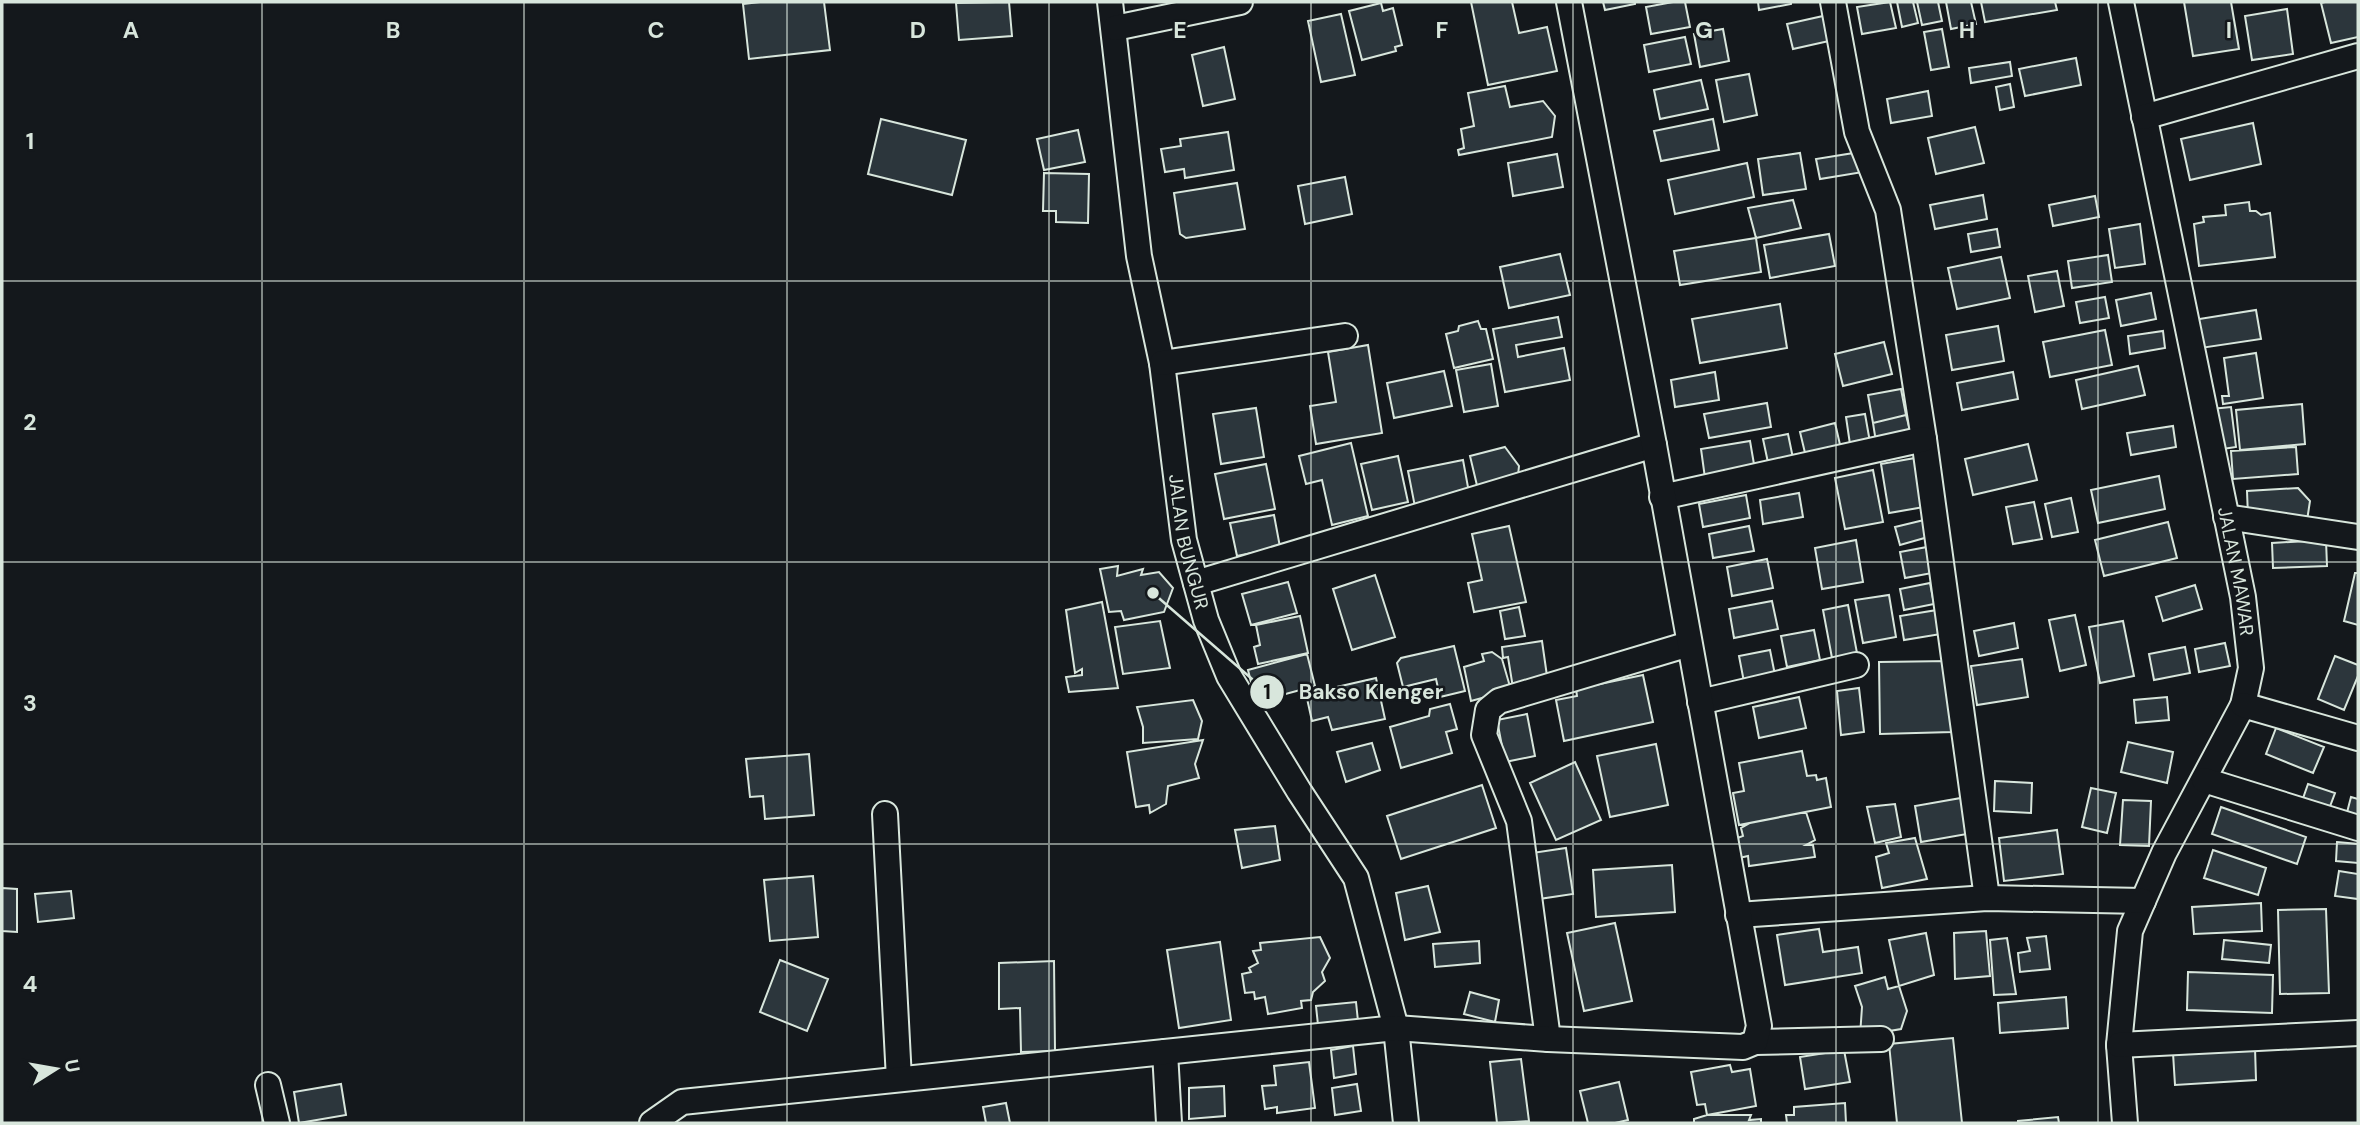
<svg xmlns="http://www.w3.org/2000/svg" width="2360" height="1125" font-family="'DM Sans',sans-serif">
<style>
.building{fill:#2c363c;stroke:#d8e6dc;stroke-width:2}
.lines{fill:none;stroke-linecap:round;stroke-linejoin:round}
.street-casing{stroke:#d8e6dc;stroke-width:28}
.street{stroke:#14181c;stroke-width:24}
.grid{fill:none;stroke:#d8e6dc;stroke-width:2;stroke-opacity:0.55}
.labels{text-anchor:middle;stroke-width:5;stroke-linejoin:round;paint-order:stroke}
.street-label{font-size:19px;fill:#d8e6dc;stroke:#14181c}
.grid-label{font-size:23px;text-anchor:middle;font-weight:bold;fill:#d8e6dc;stroke:#14181c;stroke-width:5;stroke-linejoin:round;paint-order:stroke}
.leader{fill:none;stroke:#d8e6dc;stroke-width:2.5}
.callout-dot{fill:#d8e6dc;stroke:#14181c;stroke-width:2.5}
.mark-label{font-size:21px;text-anchor:middle;font-weight:bold;fill:#111}
.callout-label{font-size:21px;text-anchor:middle;font-weight:bold;fill:#d8e6dc;stroke:#14181c;stroke-width:5;stroke-linejoin:round;paint-order:stroke}
</style>
<rect width="100%" height="100%" fill="#14181c"/>
<path class="building" d="M760,2H824L830,50L749,59L743,4Z
M1009,2L1012,36L959,40L956,3Z
M1471,2H1512L1519,33L1547,27L1557,71L1488,85Z
M1603,2H1635V4L1605,10Z
M1673,2H1685L1690,27L1651,34L1646,7Z
M1758,2H1791V4L1759,10Z
M1890,2L1896,28L1862,34L1857,7Z
M1897,2H1913L1918,23L1902,27Z
M1917,2H1938L1942,21L1922,25Z
M1946,2H1971L1976,24L1951,29Z
M1981,2H2055L2057,10L1985,22Z
M2184,2H2231L2239,49L2193,56Z
M2325,2H2358V37L2331,43L2321,3Z
M1381,3L1383,11L1393,8L1402,45L1395,47L1396,51L1362,60L1349,11Z
M2287,9L2293,54L2252,60L2245,16Z
M1341,14L1355,75L1321,82L1308,21Z
M1823,16L1829,41L1793,49L1787,24Z
M1723,29L1729,61L1700,67L1694,34Z
M1942,29L1949,67L1931,70L1924,32Z
M1685,37L1691,64L1649,72L1644,45Z
M1224,47L1235,99L1203,106L1192,55Z
M2076,58L2081,85L2025,96L2019,69Z
M2010,62L2012,76L1971,83L1969,68Z
M1749,74L1757,115L1724,122L1716,80Z
M1701,80L1708,109L1660,119L1654,90Z
M2010,84L2014,107L2000,110L1996,87Z
M1505,86L1510,107L1543,101L1555,116L1552,137L1459,155L1458,150L1464,148L1461,129L1474,126L1468,93Z
M1928,91L1932,116L1891,123L1887,99Z
M881,119L966,140L952,195L868,174Z
M1713,119L1719,150L1661,161L1654,131Z
M2253,123L2261,164L2190,180L2181,139Z
M1975,127L1984,163L1936,174L1928,138Z
M1078,130L1085,162L1044,170L1037,139Z
M1228,132L1234,170L1185,178L1184,169L1165,172L1161,149L1181,146L1180,139Z
M1860,152L1863,172L1820,179L1816,159Z
M1800,153L1806,189L1763,195L1758,159Z
M1557,154L1563,187L1513,196L1508,163Z
M1747,163L1754,197L1675,214L1668,180Z
M1044,173L1089,174L1088,223L1056,222V211H1043Z
M1345,177L1352,214L1305,224L1298,186Z
M1237,183L1245,229L1186,238L1180,234L1174,193Z
M1983,195L1987,219L1935,229L1930,205Z
M2095,196L2099,217L2053,226L2049,205Z
M1793,200L1801,228L1756,238L1748,208Z
M2249,202L2250,211H2256L2261,215L2270,213L2275,257L2199,266L2194,224L2204,222L2203,217L2226,215L2225,205Z
M2140,224L2145,264L2115,268L2109,229Z
M1997,229L2000,247L1971,252L1968,234Z
M1829,234L1835,266L1770,278L1764,245Z
M1756,238L1761,272L1680,285L1674,251Z
M1560,254L1570,295L1509,308L1500,267Z
M2108,255L2112,282L2072,288L2068,261Z
M2001,257L2010,298L1957,309L1948,268Z
M2057,271L2064,306L2035,312L2028,276Z
M2151,293L2156,319L2121,326L2116,300Z
M2105,297L2109,318L2080,323L2076,302Z
M1780,304L1787,348L1700,363L1692,319Z
M2256,310L2261,339L2201,348L2193,320Z
M1558,317L1562,337L1516,345L1518,357L1564,348L1570,380L1505,392L1493,329Z
M1478,321L1481,329H1486L1493,359L1454,368L1446,334L1458,331L1459,326Z
M1998,326L2004,361L1952,370L1946,335Z
M2105,330L2112,365L2050,377L2043,342Z
M2163,331L2165,348L2130,354L2128,336Z
M1884,342L1892,374L1843,386L1835,354Z
M1368,345L1382,433L1316,444L1310,406L1336,402L1328,352Z
M2256,353L2263,398L2223,404L2222,396H2229L2224,358Z
M1491,364L1498,406L1464,412L1456,370Z
M2138,366L2145,395L2082,409L2076,380Z
M1444,371L1452,406L1394,418L1387,383Z
M1715,372L1719,400L1675,407L1671,380Z
M2013,372L2018,399L1962,410L1957,383Z
M1901,389L1906,415L1873,423L1868,395Z
M1767,403L1771,427L1709,438L1704,414Z
M2302,404L2305,444L2240,450L2236,410Z
M2231,407L2236,447L2216,450L2211,409Z
M1256,408L1264,457L1221,464L1213,414Z
M1865,414L1871,448L1851,451L1846,417Z
M1906,415L1911,434L1876,442L1873,423Z
M1835,423L1841,449L1806,457L1800,432Z
M2173,426L2176,447L2131,455L2127,433Z
M1788,434L1795,468L1770,472L1763,439Z
M1750,441L1755,470L1705,478L1701,449Z
M1351,443L1368,516L1332,525L1322,480L1306,484L1299,456Z
M2028,444L2037,480L1973,495L1965,459Z
M1505,447L1519,466L1517,485L1479,494L1470,456Z
M2296,447L2298,474L2233,479L2231,451Z
M1398,456L1408,502L1372,510L1361,464Z
M1915,458L1924,507L1889,513L1881,464Z
M1463,460L1470,498L1416,512L1408,471Z
M1266,464L1275,509L1224,519L1215,474Z
M1873,470L1883,522L1845,529L1835,478Z
M2159,476L2165,509L2098,523L2091,490Z
M2298,488L2310,501L2306,527L2248,517L2247,491Z
M1799,493L1803,517L1763,524L1760,500Z
M1746,495L1750,518L1703,527L1699,504Z
M2071,498L2078,532L2052,537L2045,504Z
M2034,502L2042,539L2013,544L2006,507Z
M1274,515L1280,547L1237,556L1230,523Z
M1924,520L1928,537L1900,545L1895,527Z
M2168,522L2177,558L2104,576L2095,540Z
M1509,526L1526,602L1474,612L1468,583L1482,580L1472,534Z
M1749,526L1754,551L1713,558L1709,534Z
M1856,540L1863,582L1822,589L1815,548Z
M2326,540L2327,566L2273,568L2272,543Z
M1927,547L1932,573L1905,578L1900,552Z
M1767,559L1773,588L1732,596L1727,567Z
M1118,566L1117,576L1143,569L1141,575L1159,572L1173,588L1164,612L1124,620L1121,611L1109,612L1100,569Z
M2355,573H2358V625L2344,621Z
M1375,575L1395,637L1352,650L1333,589Z
M1288,582L1297,613L1251,625L1242,594Z
M1930,583L1934,604L1904,610L1900,589Z
M2195,585L2202,609L2163,621L2156,597Z
M1889,595L1896,637L1863,643L1855,600Z
M1772,601L1778,629L1734,638L1729,609Z
M1102,602L1118,688L1069,692L1066,677L1082,675V669L1075,673L1066,610Z
M1848,605L1857,653L1832,658L1823,610Z
M1519,607L1525,636L1505,639L1500,611Z
M1937,610L1941,634L1904,640L1900,616Z
M2075,615L2086,665L2060,671L2049,620Z
M1300,616L1308,653L1258,664L1254,647L1260,645L1256,625Z
M1160,621L1170,668L1123,674L1115,627Z
M2123,621L2134,676L2100,683L2089,627Z
M2014,623L2018,648L1979,656L1974,631Z
M1814,630L1820,660L1787,667L1781,636Z
M1542,641L1548,683L1513,688L1508,657L1503,658L1502,647Z
M2225,643L2230,666L2199,672L2195,649Z
M1454,646L1465,691L1440,697L1436,679L1403,687L1397,663L1401,658Z
M2185,647L2190,673L2154,680L2149,654Z
M1770,650L1775,675L1744,682L1739,656Z
M1492,652L1502,659L1511,690L1471,701L1464,667L1484,661L1482,654Z
M1307,654L1315,686L1278,696V699L1268,702L1257,685L1252,686L1248,670Z
M2335,656L2358,665V676L2344,710L2318,699Z
M2022,659L2028,697L1977,705L1971,666Z
M1950,661L1952,732L1880,734L1879,662Z
M1643,675L1653,722L1564,741L1556,700L1577,696L1576,689Z
M1376,678L1385,719L1332,730L1328,717L1312,721L1306,694Z
M1859,688L1864,732L1841,735L1837,691Z
M1799,697L1806,728L1759,738L1753,707Z
M2167,697L2169,720L2136,723L2134,700Z
M1193,700L1202,721L1198,739L1143,743V727L1137,707Z
M1450,704L1457,729L1446,732L1452,753L1401,768L1390,727L1429,716L1430,709Z
M1527,714L1535,756L1505,762L1497,720Z
M2276,728L2324,747L2313,773L2266,754Z
M1203,740L1195,764L1199,778L1168,786L1166,804L1150,813L1149,805L1136,807L1127,752Z
M2128,742L2173,752L2167,783L2121,772Z
M1372,743L1380,770L1346,782L1337,752Z
M1656,744L1668,805L1610,817L1597,756Z
M1802,751L1807,776L1816,775L1817,780L1826,778L1831,807L1739,825L1733,793L1744,791L1739,763Z
M809,754L814,815L765,819L763,796L750,797L746,759Z
M1575,762L1601,820L1556,840L1530,783Z
M1995,781L2032,783L2031,813L1994,811Z
M2308,784L2335,793L2326,817L2300,807Z
M1482,785L1496,828L1401,859L1387,816Z
M2091,788L2116,793L2107,833L2082,827Z
M2351,797L2358,799V828L2344,824Z
M1961,798L1967,834L1921,842L1915,806Z
M2123,800L2151,801L2149,846L2120,845Z
M1895,804L1901,837L1875,843L1867,807Z
M2221,807L2306,837L2297,864L2212,834Z
M1806,812L1815,840L1806,845H1813L1815,857L1749,866L1748,856L1739,858L1735,839L1743,836L1741,828L1750,823Z
M1275,826L1280,860L1242,868L1235,830Z
M2057,830L2063,874L2004,881L1999,838Z
M1915,838L1927,879L1882,888L1876,857L1889,853L1886,843Z
M2337,842L2358,844V863L2336,861Z
M1566,848L1573,894L1539,899L1532,853Z
M2213,850L2266,868L2258,895L2204,878Z
M1672,865L1675,912L1596,917L1593,870Z
M2339,871L2358,874V899L2335,896Z
M813,876L818,937L770,941L764,880Z
M1428,886L1440,932L1405,940L1396,893Z
M2,888L17,889V932L2,931Z
M71,891L74,918L38,922L35,894Z
M2261,903L2262,931L2194,934L2192,907Z
M2326,909L2329,993L2280,994L2278,910Z
M1615,923L1632,1001L1584,1011L1567,933Z
M1819,929L1823,952L1858,947L1862,973L1785,985L1777,935Z
M1986,931L1990,976L1955,979L1954,933Z
M1926,933L1934,975L1899,986L1889,940Z
M2046,936L2050,969L2020,972L2018,953L2030,951L2027,938Z
M1320,937L1330,958L1322,972L1325,981L1313,992L1311,1000L1301,1001L1302,1008L1268,1014L1265,997L1255,999L1254,992L1245,993L1242,974L1251,972L1249,968L1258,963L1253,951L1261,950L1260,943Z
M2007,938L2016,994L1994,995L1990,940Z
M2224,940L2271,945L2269,963L2222,959Z
M1479,941L1480,963L1435,967L1433,944Z
M1220,942L1231,1020L1179,1028L1167,950Z
M780,960L828,979L807,1031L760,1012Z
M1054,961L1055,1051L1021,1052L1020,1008L999,1009V963Z
M2188,972L2273,975L2272,1013L2187,1010Z
M1885,977L1888,989L1899,986L1907,1011L1901,1029L1860,1036L1862,1007L1855,986Z
M1470,992L1499,1000L1495,1022L1464,1014Z
M2066,997L2068,1028L2000,1033L1998,1003Z
M1356,1002L1358,1021L1318,1025L1316,1006Z
M1953,1038L1962,1123H1897L1889,1044Z
M1353,1046L1356,1074L1334,1078L1331,1050Z
M2255,1048L2256,1080L2175,1085L2173,1053Z
M1844,1050L1850,1082L1805,1089L1800,1057Z
M1521,1059L1529,1121L1497,1123L1490,1062Z
M1309,1062L1315,1108L1277,1113V1107L1265,1109L1262,1086L1276,1085L1274,1066Z
M1730,1065L1732,1072L1750,1069L1756,1106L1707,1115L1705,1104L1697,1105L1691,1072Z
M1619,1082L1628,1120L1615,1123H1588L1580,1091Z
M341,1084L346,1115L299,1123L294,1092Z
M1357,1084L1361,1111L1335,1115L1332,1088Z
M1224,1086L1225,1116L1189,1119V1088Z
M1006,1103L1010,1123H986L983,1107Z
M1845,1103L1846,1123H1787L1786,1115H1794V1107Z
M1707,1115H1751L1749,1120L1761,1119V1123H1694V1119Z
M2058,1117L2059,1123H2018V1121Z"/>
<g class="lines">
<g class="street-casing">
<g id="street">
<path id="s1" d="M1110,2L1139,256L1162,363L1184,540L1206,620L1229,676L1299,791L1356,878L1396,1028L1406,1123"/>
<path d="M1833,2L1857,132L1888,210L1924,439L1987,898"/>
<path id="s2" d="M2121,2L2243,597L2251,668L2243,705L2164,853L2130,931L2119,1045L2125,1123"/>
<path d="M1115,28L1240,2"/>
<path d="M2144,117L2358,56"/>
<path d="M1162,363L1345,336"/>
<path d="M1662,497L1924,439"/>
<path d="M2226,517L2358,537"/>
<path d="M1196,583L1654,445"/>
<path d="M1700,702L1856,665"/>
<path d="M2243,705L2358,738"/>
<path d="M2204,780L2358,828"/>
<path d="M885,814L899,1079"/>
<path d="M1738,915L1987,898L2143,901"/>
<path d="M1548,1039L1519,821L1484,735L1488,710L1499,701L1689,644"/>
<path d="M1755,1042L1881,1039"/>
<path d="M2119,1045L2358,1033"/>
<path d="M1165,1052L1169,1123"/>
<path d="M268,1085L277,1123"/>
<path d="M652,1123L682,1102L1396,1028L1548,1039L1743,1047L1755,1042L1759,1026L1654,445L1569,2"/>
</g>
</g>
<use href="#street" class="street"/>
</g>
<path class="grid" d="M262,2V1123M524,2V1123M787,2V1123M1049,2V1123M1311,2V1123M1573,2V1123M1836,2V1123M2098,2V1123M2,281H2358M2,562H2358M2,844H2358"/>
<g class="labels">
<g class="street-label">
<text dy="7" stroke="none"><textPath href="#s1" startOffset="546">JALAN BUNGUR</textPath></text>
<text dy="7" stroke="none"><textPath href="#s2" startOffset="581">JALAN MAWAR</textPath></text>
</g>
</g>
<g class="grid-label">
<text x="131" y="38">A</text>
<text x="393" y="38">B</text>
<text x="656" y="38">C</text>
<text x="918" y="38">D</text>
<text x="1180" y="38">E</text>
<text x="1442" y="38">F</text>
<text x="1704" y="38">G</text>
<text x="1967" y="38">H</text>
<text x="2229" y="38">I</text>
<text x="30" y="149">1</text>
<text x="30" y="430">2</text>
<text x="30" y="711">3</text>
<text x="30" y="992">4</text>
</g>
<path class="leader" d="M1153 593L1267 692"/>
<g class="callout-dot">
<circle cx="1153" cy="593" r="7"/>
<circle cx="1267" cy="692" r="18"/>
</g>
<g class="mark-label">
<text x="1267" y="699">1</text>
</g>
<g class="callout-label">
<text x="1371" y="699">Bakso Klenger</text>
</g>
<rect width="2360" height="1125" fill="none" stroke="#d8e6dc" stroke-width="7"/>
<g transform="translate(56 1069) rotate(79)" stroke="#14181c" stroke-width="5" paint-order="stroke">
<path d="M0-5L12 26L0 18L-12 26Z" fill="#d8e6dc"/>
<text y="-10" font-size="19" font-weight="bold" text-anchor="middle" fill="#d8e6dc">U</text>
</g>
</svg>
